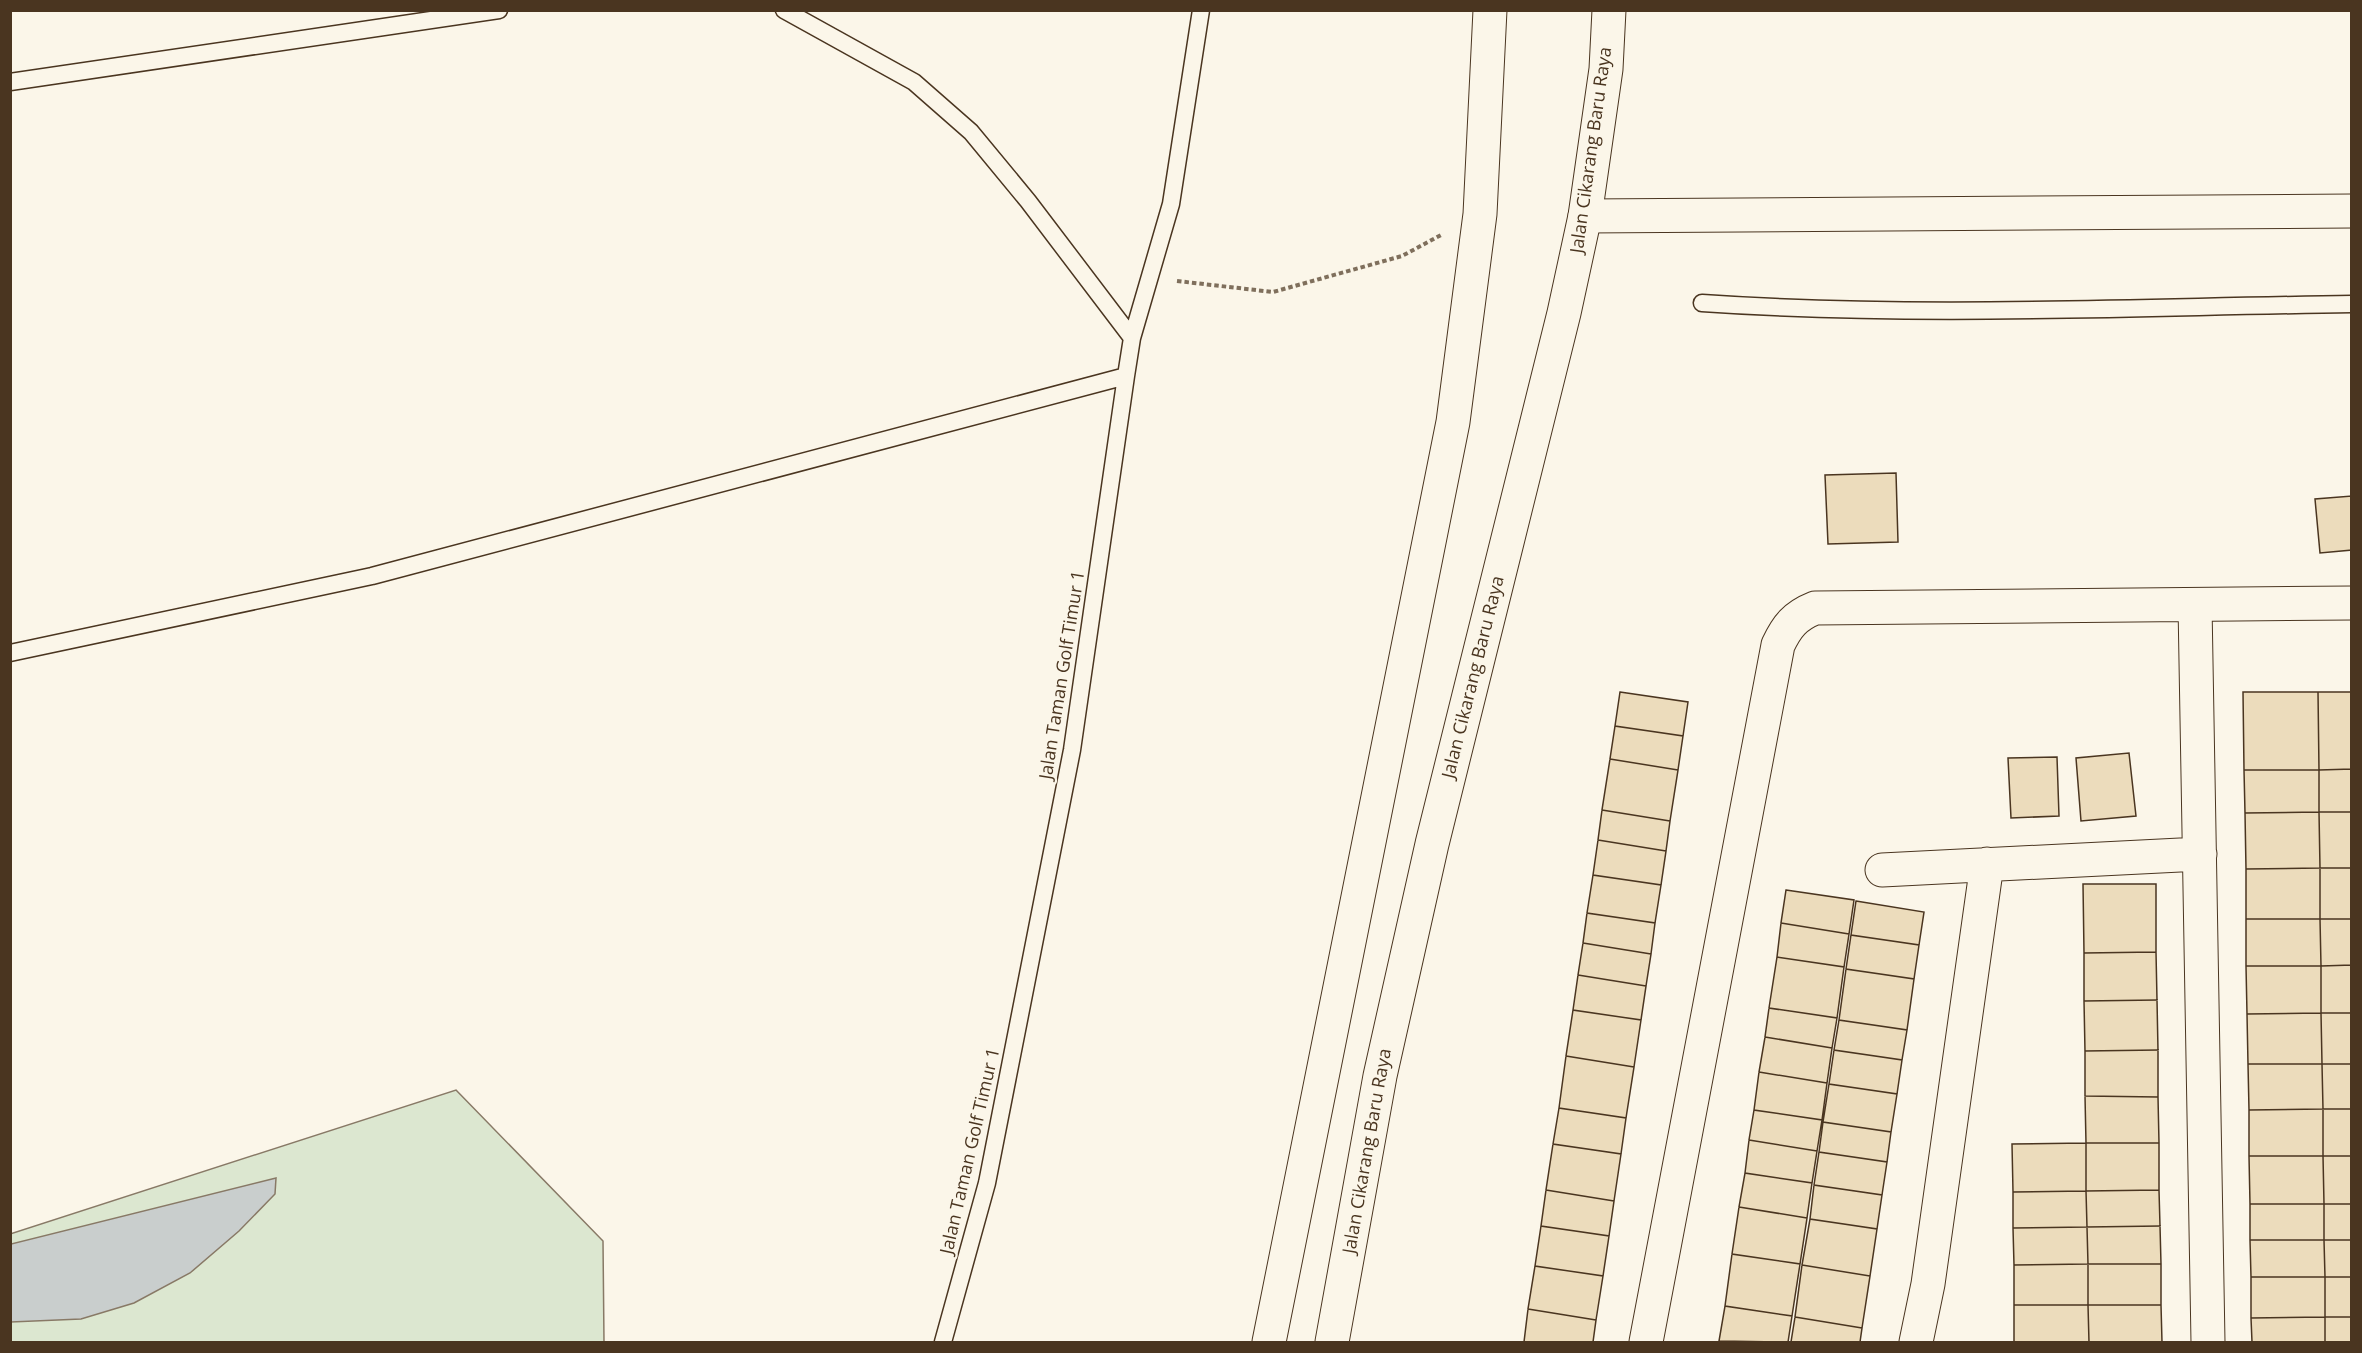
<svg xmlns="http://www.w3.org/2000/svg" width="2362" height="1353" font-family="'Open Sans',sans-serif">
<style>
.green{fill:#dce7d0;stroke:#887966;stroke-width:1.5}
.water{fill:#c9cecd;stroke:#887966;stroke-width:1.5}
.building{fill:#ecdcbc;stroke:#4a3520;stroke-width:1.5}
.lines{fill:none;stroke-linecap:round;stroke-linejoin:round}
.service-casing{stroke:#4a3520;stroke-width:19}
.minor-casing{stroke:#4a3520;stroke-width:35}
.secondary-casing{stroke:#4a3520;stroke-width:35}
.path{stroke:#7f6f5c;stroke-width:4;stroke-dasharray:4.5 3;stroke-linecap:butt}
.service{stroke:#fbf6e9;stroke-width:16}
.minor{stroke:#fbf6e9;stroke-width:33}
.secondary{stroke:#fbf6e9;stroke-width:33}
.labels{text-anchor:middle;stroke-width:4.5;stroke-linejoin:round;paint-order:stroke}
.street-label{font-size:18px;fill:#4a3520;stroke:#fbf6e9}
</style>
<rect width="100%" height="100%" fill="#fbf6e9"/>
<path class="green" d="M456,1090L603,1241L604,1342H11L10,1234Z"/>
<path class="water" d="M276,1178L275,1194L239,1231L190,1273L134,1303L81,1319L11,1322V1244Z"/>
<path class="building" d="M1896,473L1898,542L1828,544L1825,475Z
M2352,496V550L2320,553L2315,499Z
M1620,692L1688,702L1683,736L1615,726Z
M2243,692H2318L2319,770H2244Z
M2318,692H2352V769L2319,770Z
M1615,726L1683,736L1678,770L1610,759Z
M2129,753L2136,816L2081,821L2076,758Z
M2057,757L2059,816L2011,818L2008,758Z
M1610,759L1678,770L1670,821L1602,810Z
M2352,769V812H2319V770Z
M2244,770H2319V812L2245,813Z
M1602,810L1670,821L1666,851L1598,840Z
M2319,812L2320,868L2246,869L2245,813Z
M2319,812H2352V868H2320Z
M1598,840L1666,851L1661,885L1593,875Z
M2320,868V919H2246V869Z
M2320,868H2352V919H2320Z
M1593,875L1661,885L1655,923L1587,913Z
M2083,884H2156V952L2084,953Z
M1786,890L1854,900L1849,934L1781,923Z
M1856,901L1924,912L1919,945L1851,935Z
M1587,913L1655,923L1651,954L1583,943Z
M2246,919H2320L2321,966H2246Z
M2320,919H2352V965L2321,966Z
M1781,923L1849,934L1844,967L1777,957Z
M1851,935L1919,945L1914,979L1846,969Z
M1583,943L1651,954L1646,986L1578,975Z
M2156,952L2157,1000L2084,1001V953Z
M1777,957L1844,967L1837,1018L1769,1008Z
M2352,965V1013H2321V966Z
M2246,966H2321V1013L2247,1014Z
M1846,969L1914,979L1907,1030L1839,1020Z
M1578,975L1646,986L1641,1020L1573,1010Z
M2157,1000L2158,1050L2085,1051L2084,1001Z
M1769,1008L1837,1018L1832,1048L1765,1037Z
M1573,1010L1641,1020L1634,1067L1566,1056Z
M2321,1013L2322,1064H2248L2247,1014Z
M2321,1013H2352V1064H2322Z
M1839,1020L1907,1030L1902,1060L1834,1050Z
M1765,1037L1832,1048L1827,1083L1759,1072Z
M1834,1050L1902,1060L1897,1094L1829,1084Z
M2158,1050V1097L2085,1096V1051Z
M1566,1056L1634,1067L1626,1118L1559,1108Z
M2248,1064H2322L2323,1109L2249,1110Z
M2322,1064H2352V1109H2323Z
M1759,1072L1827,1083L1822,1120L1754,1110Z
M1829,1084L1897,1094L1891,1132L1823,1122Z
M2085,1096L2158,1097L2159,1143H2086Z
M1559,1108L1626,1118L1621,1154L1553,1144Z
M2323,1109V1156H2249V1110Z
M2323,1109H2352V1156H2323Z
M1754,1110L1822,1120L1817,1151L1749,1140Z
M1823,1122L1891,1132L1887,1162L1819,1152Z
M1749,1140L1817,1151L1812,1183L1745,1173Z
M2086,1143V1191L2013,1192L2012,1144Z
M2086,1143H2159V1190L2086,1191Z
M1553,1144L1621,1154L1614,1201L1546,1190Z
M1819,1152L1887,1162L1882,1195L1814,1185Z
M2249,1156H2323L2324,1204H2250Z
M2323,1156H2352V1204H2324Z
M1745,1173L1812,1183L1807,1218L1739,1207Z
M1814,1185L1882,1195L1877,1229L1810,1219Z
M1546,1190L1614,1201L1609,1236L1541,1226Z
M2159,1190L2160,1226L2087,1227L2086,1191Z
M2086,1191L2087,1227L2013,1228V1192Z
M2250,1204H2324V1240H2250Z
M2324,1204H2352V1240H2324Z
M1739,1207L1807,1218L1800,1264L1732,1254Z
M1810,1219L1877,1229L1870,1276L1802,1265Z
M1541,1226L1609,1236L1603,1276L1535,1266Z
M2160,1226L2161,1264H2088L2087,1227Z
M2087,1227L2088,1264L2014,1265L2013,1228Z
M2250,1240H2324L2325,1277H2251Z
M2324,1240H2352V1277H2325Z
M1732,1254L1800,1264L1792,1316L1725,1306Z
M2088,1264V1305H2014V1265Z
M2088,1264H2161V1305H2088Z
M1802,1265L1870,1276L1862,1328L1795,1317Z
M1535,1266L1603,1276L1596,1320L1528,1309Z
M2251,1277H2325V1317L2251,1318Z
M2325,1277H2352V1317H2325Z
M2014,1305H2088L2089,1342H2014Z
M2088,1305H2161L2162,1342H2089Z
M1725,1306L1792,1316L1788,1342L1719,1341Z
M1528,1309L1596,1320L1593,1342H1524Z
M1795,1317L1862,1328L1860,1342H1791Z
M2325,1317V1342H2252L2251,1318Z
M2325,1317H2352V1342H2325Z"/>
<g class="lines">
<g class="service-casing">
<path id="service" d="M784,10L914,82L971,132L1028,201L1132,338
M10,82L499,10
M1702,303C1918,318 2135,307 2352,304
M10,653L372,576L1126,376
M943,1342L987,1183L1072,750L1126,376L1132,338L1171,204L1201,10"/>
</g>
<g class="minor-casing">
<path id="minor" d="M1585,216L2352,211
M2195,605L2208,1342
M1882,870L2200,854
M1646,1342L1778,645C1787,626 1795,616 1815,608L2352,603
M1916,1342L1928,1284L1987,864"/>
</g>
<g class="secondary-casing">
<path id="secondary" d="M1269,1342L1453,422L1480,214L1490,10
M1332,1342L1380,1076L1432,844L1564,313L1585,216L1606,69L1609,10"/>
</g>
<path class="path" d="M1177,281L1273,292L1402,256L1441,235"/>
<use href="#service" class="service"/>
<use href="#minor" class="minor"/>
<use href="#secondary" class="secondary"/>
</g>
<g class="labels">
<g class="street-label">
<text transform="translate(1591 150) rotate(-82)" y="6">Jalan Cikarang Baru Raya</text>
<text transform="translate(1062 675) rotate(-81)" y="6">Jalan Taman Golf Timur 1</text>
<text transform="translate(1473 677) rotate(-76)" y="6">Jalan Cikarang Baru Raya</text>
<text transform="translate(970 1151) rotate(-77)" y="6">Jalan Taman Golf Timur 1</text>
<text transform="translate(1367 1151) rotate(-80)" y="6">Jalan Cikarang Baru Raya</text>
</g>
</g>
<rect width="2362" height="1353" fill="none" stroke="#4a3520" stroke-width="24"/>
</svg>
